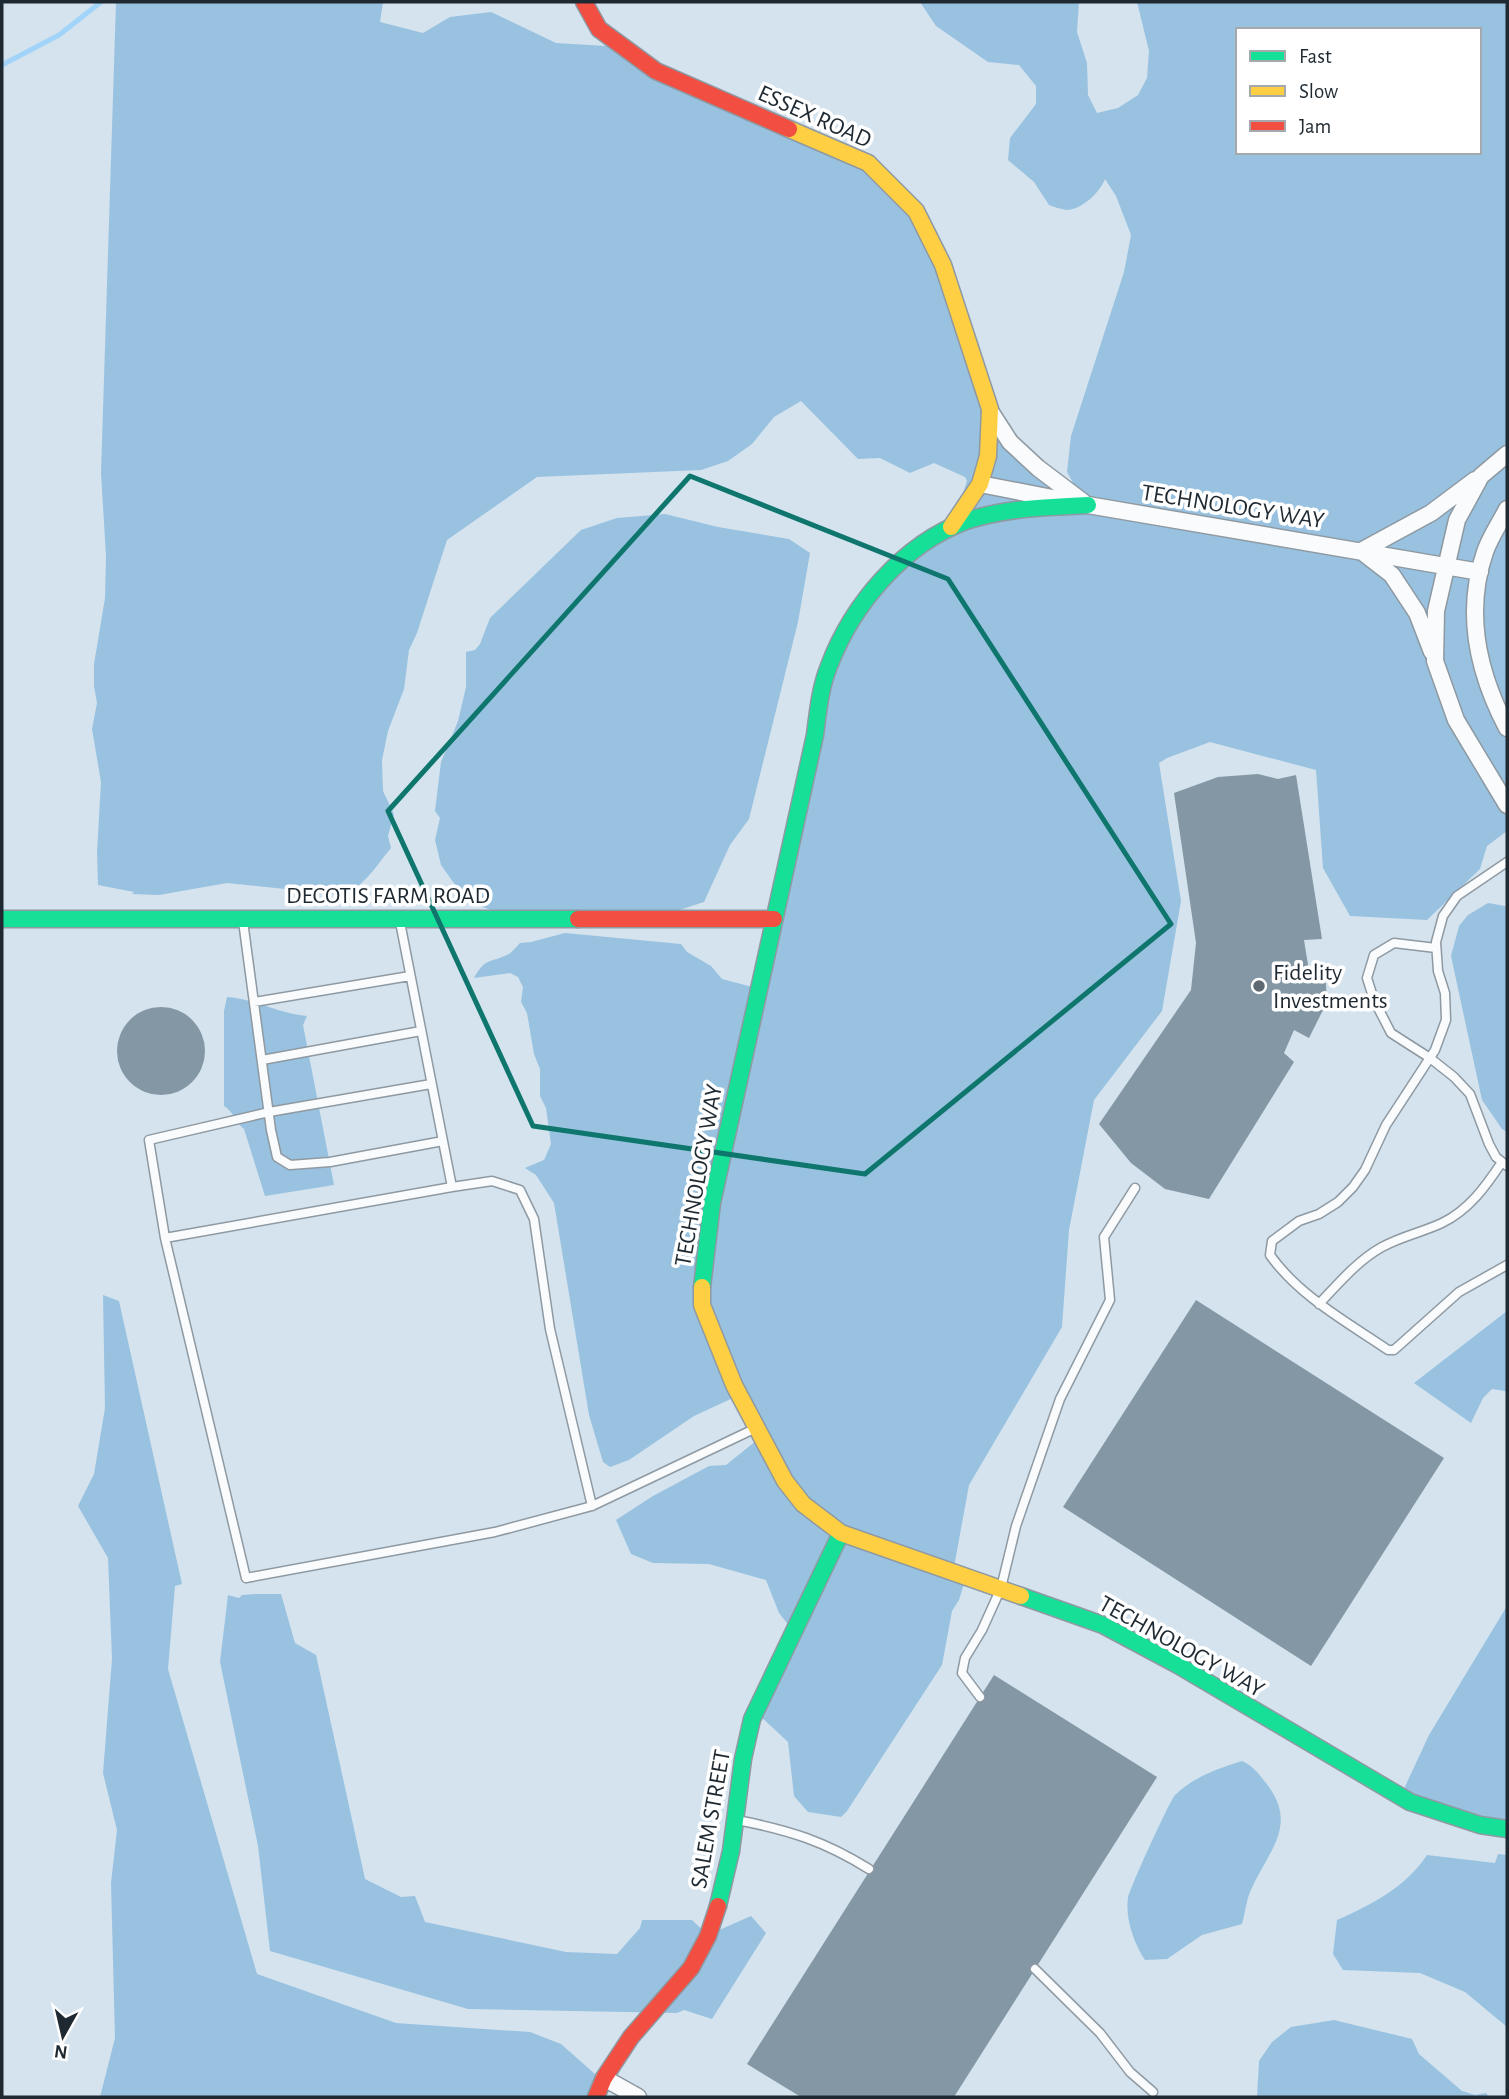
<svg xmlns="http://www.w3.org/2000/svg" width="1509" height="2099" font-family="'Alegreya Sans',sans-serif">
<style>
.forest{fill:#99c2e1;fill-rule:evenodd}
.lines{fill:none;stroke-linecap:round;stroke-linejoin:round}
.stream{stroke:#a2d4f9;stroke-width:5}
.building{fill:#8497a4}
.lane-casing{stroke:#8e99a2;stroke-width:11}
.street-casing{stroke:#8e99a2;stroke-width:19}
.fast-casing{stroke:#8e99a2;stroke-width:19}
.slow-casing{stroke:#8e99a2;stroke-width:19}
.jam-casing{stroke:#8e99a2;stroke-width:19}
.lane{stroke:#f9fbfc;stroke-width:8}
.street{stroke:#f9fbfc;stroke-width:16}
.fast{stroke:#16e098;stroke-width:16}
.slow{stroke:#ffcf43;stroke-width:16}
.jam{stroke:#f24e42;stroke-width:16}
.marked{fill:none;stroke:#0f766e;stroke-width:5;stroke-linejoin:round}
.poi-dot{fill:#5e6a73;stroke:#fff;stroke-width:2.5}
.labels{text-anchor:middle;stroke-width:7;stroke-linejoin:round;paint-order:stroke}
.street-label{font-size:24px;fill:#1f2931;stroke:#fff}
.poi-label{font-size:24px;fill:#1f2931;stroke:#fff;text-anchor:start}
</style>
<rect width="100%" height="100%" fill="#d4e3ee"/>
<path class="forest" d="M116,2H383L380,22L423,33L450,17L491,12L556,43L607,46L892,184L940,274L987,427L1086,506L1067,472L1071,436L1124,272L1131,235L1116,196L1105,179C1100,192 1082,210 1066,210C1061,209 1054,207 1049,205L1034,182L1008,160L1010,138L1036,104V86L1019,65L988,62L936,26L920,2H1079L1077,32L1087,63L1088,95L1097,113L1118,108L1138,95L1147,78L1149,51L1137,2H1507V831L1487,846L1480,869L1427,920L1350,916L1323,868L1316,770L1210,742L1167,758L1159,763L1181,901L1162,1011L1094,1100L1069,1230L1062,1327L969,1485L954,1567L966,1577L959,1600L952,1611L942,1665L847,1811L841,1817L808,1812L794,1796L788,1742L757,1713L794,1632L779,1613L766,1580L709,1564L653,1563L631,1554L616,1520L653,1496L709,1466L726,1465L762,1436L735,1397L694,1416L629,1460L610,1467L603,1462L589,1415L554,1203L536,1175L525,1168L544,1160L551,1144L546,1108L540,1096V1069L534,1054L527,1013L521,1002L523,987L518,977L510,973L474,978C485,958 489,963 507,955C512,953 516,947 520,943L531,942L565,933L681,944L687,952L711,966L722,979L756,988L827,676L860,612L956,515L967,481L965,477L934,463L910,473L880,458L858,459L801,401L774,417L752,444L728,461L701,470L537,477L447,540L417,633L409,650L404,689L388,731L382,760L383,791L394,814L388,836L391,848C376,866 364,887 342,895L227,883L159,895L132,894L134,892L98,885L97,852L101,782L92,729L97,703L94,686V664L105,598L106,556L101,473ZM1238,30H1479V152H1238Z
M665,514L718,527L789,539L810,553L798,622L749,819L730,845L704,902L667,914L499,913L477,905L458,889L441,865L435,840L440,818L435,811L441,762L458,721L466,687V652L475,650L480,644L490,618L581,530L617,518Z
M1488,903L1505,906L1507,909V1132L1502,1129L1482,1100L1451,956L1459,926L1468,915Z
M227,997C256,999 276,1013 307,1016L303,1025L334,1185L265,1196L244,1129C235,1122 234,1112 224,1106V1011Z
M103,1295L119,1301L182,1584L175,1586L168,1669L257,1974L396,2023L530,2032L561,2044L604,2082L595,2097H100L115,2038L111,1883L117,1830L103,1773L112,1659L108,1558L78,1506L94,1474L105,1408Z
M1507,1311V1394L1505,1391L1492,1389L1483,1398L1471,1423L1414,1383Z
M256,1594H281L295,1643L316,1655L365,1879L401,1897L415,1896L425,1922L566,1952L617,1954L640,1928L642,1920H692L708,1935L751,1916L766,1933L712,2019L684,2010L677,2013L468,2009L270,1951L258,1846L220,1662L228,1595L239,1598L242,1595Z
M1507,1606V1829L1403,1791L1429,1735Z
M1242,1761C1253,1766 1258,1773 1266,1783C1300,1826 1267,1852 1250,1892C1246,1902 1245,1914 1242,1924L1202,1935L1167,1959L1145,1960C1134,1944 1125,1918 1128,1898C1129,1890 1170,1800 1175,1795C1195,1776 1217,1769 1242,1761Z
M1498,1854L1507,1855V2027L1465,1992L1420,1973L1343,1970L1333,1954L1337,1920C1371,1905 1406,1887 1427,1855L1495,1863Z
M1334,2020L1412,2039L1419,2054L1462,2091L1475,2095L1486,2093L1489,2097H1257L1259,2061L1272,2042L1291,2027Z"/>
<g class="lines">
<path class="stream" d="M2,65L59,35L101,2"/>
</g>
<path class="building" d="M1258,774L1278,779L1296,775L1322,939L1304,940L1309,971L1325,969L1327,1002L1309,1038L1294,1030L1284,1053L1294,1062L1209,1199L1165,1189L1131,1163L1099,1124L1191,990L1196,943L1174,793L1218,777Z
M117 1051a44 44 0 1 1 88 0a44 44 0 1 1-88 0Z
M1196,1300L1444,1458L1311,1666L1063,1507Z
M994,1675L1157,1777L954,2097H801L747,2064Z"/>
<g class="lines">
<g class="lane-casing">
<path id="lane" d="M1507,862L1457,896L1443,916L1436,942L1438,971L1445,993L1446,1020L1435,1050L1386,1125L1365,1170L1353,1187L1338,1202L1319,1214L1299,1221L1272,1241L1270,1255C1299,1296 1347,1322 1388,1350H1394L1459,1292L1507,1265
M243,921L271,1130L277,1157L290,1165L330,1162L443,1141
M400,922L452,1187L492,1181L520,1190L534,1219L550,1329L592,1506
M1436,948L1394,943L1374,955L1367,978L1374,1000L1391,1033L1430,1058L1454,1077L1470,1094L1489,1144L1496,1157L1507,1166
M254,1002L410,976
M262,1060L421,1031
M431,1084L269,1112L149,1140L165,1238L452,1187
M165,1238L246,1578L495,1532L592,1506L754,1429
M1319,1304C1339,1283 1357,1261 1382,1247C1402,1236 1423,1232 1442,1223C1469,1210 1486,1186 1502,1162
M980,1697L962,1673L965,1658L982,1630L1001,1588L1016,1526L1060,1399L1110,1300L1104,1237L1135,1188
M737,1820C789,1830 824,1841 869,1869
M1035,1969L1100,2033L1130,2072L1153,2092"/>
</g>
<g class="street-casing">
<path id="street" d="M990,411L1010,442L1038,468L1083,502
M1507,454L1481,476L1457,520L1436,611L1435,661L1456,720L1507,805
M980,484L1088,505L1480,572
M1507,509C1500,523 1490,537 1485,552C1464,613 1478,673 1507,728
M1432,652L1417,613L1392,575L1361,551L1431,513L1475,480
M604,2078L638,2097"/>
</g>
<g class="fast-casing">
<path id="fast" d="M2,919H578
M702,1287L712,1203L815,735C818,712 820,688 829,666C852,605 903,544 966,521C1005,508 1047,507 1088,505
M1021,1596L1103,1625L1178,1665L1410,1802L1480,1825L1507,1829
M718,1906L731,1851L743,1759L752,1719L841,1533"/>
</g>
<g class="slow-casing">
<path id="slow" d="M789,129L868,163L916,211L943,265L990,409L988,456L980,484L951,527
M702,1287V1305L734,1385L785,1481L803,1504L841,1533L1021,1596"/>
</g>
<g class="jam-casing">
<path id="jam" d="M584,2L599,29L656,71L789,129
M578,919H774
M596,2097L604,2078L631,2037L691,1968L708,1936L718,1906"/>
</g>
<use href="#lane" class="lane"/>
<use href="#street" class="street"/>
<use href="#fast" class="fast"/>
<use href="#slow" class="slow"/>
<use href="#jam" class="jam"/>
</g>
<path class="marked" d="M690,476L948,579L1171,924L865,1174L533,1126L388,811Z"/>
<circle class="poi-dot" cx="1259" cy="986" r="7"/>
<g class="labels">
<g class="street-label">
<text transform="translate(815 116) rotate(24)" y="8">ESSEX ROAD</text>
<text transform="translate(1233 506) rotate(9)" y="8">TECHNOLOGY WAY</text>
<text x="388" y="903">DECOTIS FARM ROAD</text>
<text transform="translate(698 1175) rotate(-80)" y="8">TECHNOLOGY WAY</text>
<text transform="translate(1182 1646) rotate(29)" y="8">TECHNOLOGY WAY</text>
<text transform="translate(710 1819) rotate(-80)" y="8">SALEM STREET</text>
</g>
<g class="poi-label">
<text x="1273" y="980">Fidelity<tspan x="1273" dy="28">Investments</tspan></text>
</g>
</g>
<rect width="1509" height="2099" fill="none" stroke="#1f2931" stroke-width="7"/>
<rect x="1236" y="28" width="245" height="126" fill="#ffffff" stroke="#a5a9ad" stroke-width="2"/>
<rect x="1250" y="51" width="35" height="10" fill="#16e098" stroke="#a5a9ad" stroke-width="2"/>
<text x="1299" y="63" font-size="21" fill="#1f2931">Fast</text>
<rect x="1250" y="86" width="35" height="10" fill="#ffcf43" stroke="#a5a9ad" stroke-width="2"/>
<text x="1299" y="98" font-size="21" fill="#1f2931">Slow</text>
<rect x="1250" y="121" width="35" height="10" fill="#f24e42" stroke="#a5a9ad" stroke-width="2"/>
<text x="1299" y="133" font-size="21" fill="#1f2931">Jam</text>
<g transform="translate(63 2036) rotate(188)" stroke="#ffffff" stroke-width="5" paint-order="stroke">
<path d="M0-5L12 26L0 18L-12 26Z" fill="#1f2931"/>
<text y="-10" font-size="19" font-weight="bold" text-anchor="middle" fill="#1f2931">N</text>
</g>
</svg>
